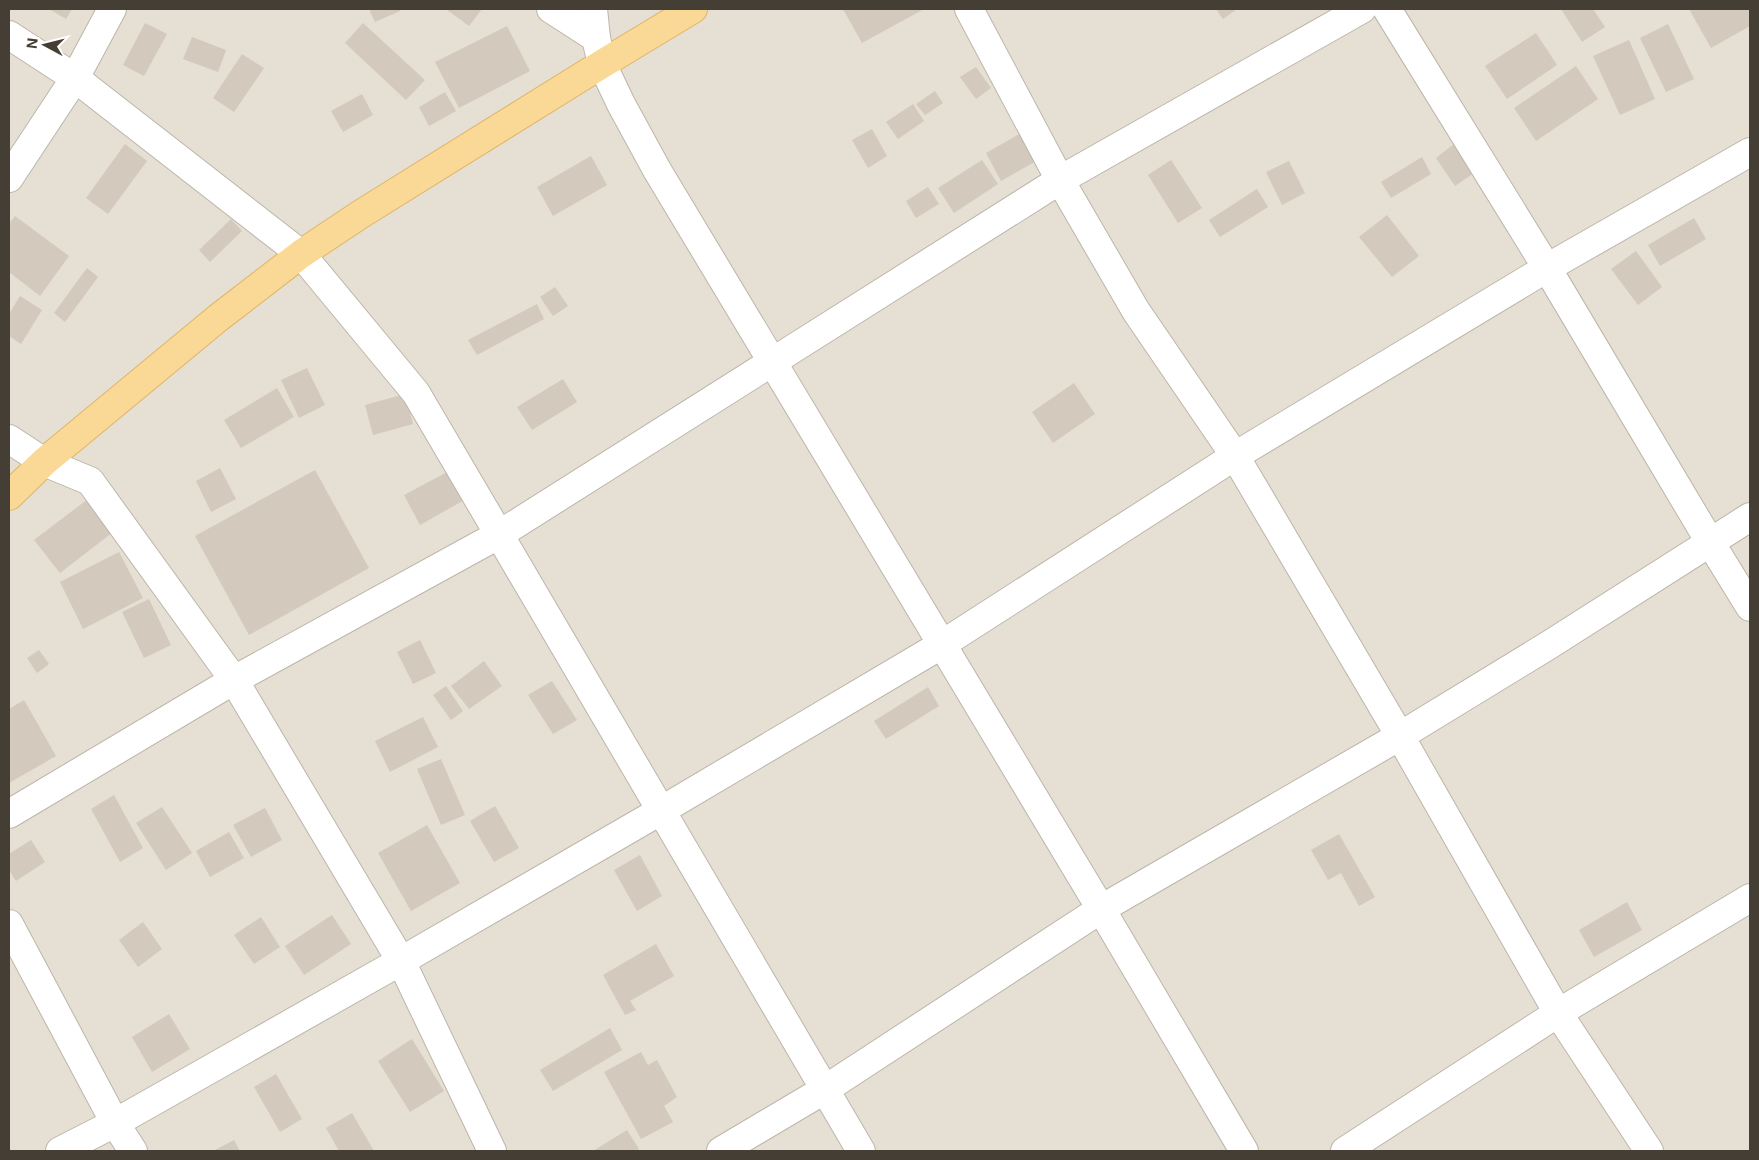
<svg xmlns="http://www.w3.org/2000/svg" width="1759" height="1160" font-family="Inter,sans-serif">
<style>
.residential{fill:#e6dfd4}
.building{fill:#d3c9bc}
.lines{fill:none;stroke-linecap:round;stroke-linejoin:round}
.minor-casing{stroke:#bdb5a9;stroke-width:30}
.tertiary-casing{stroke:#bdb5a9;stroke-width:30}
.primary-casing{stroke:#dfb567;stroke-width:30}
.minor{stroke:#fff;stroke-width:28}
.tertiary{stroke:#fff;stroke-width:28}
.primary{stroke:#fad997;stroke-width:28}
</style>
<rect width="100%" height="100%" fill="#f2eee6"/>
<path class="residential" d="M9,9H1750V1151H9Z"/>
<path class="building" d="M49,9H72L66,19Z
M369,9H399L400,11L375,22Z
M446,9H482L469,26Z
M843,9H924L862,43Z
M1216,9H1237L1223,19Z
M1561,9H1593L1605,27L1582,42Z
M1689,9H1750V26L1711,48Z
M145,23L167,34L144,76L123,65Z
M363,23L425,80L406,100L345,43Z
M1668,24L1694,79L1666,92L1640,38Z
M507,26L530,71L459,108L435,62Z
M1536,33L1557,65L1507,99L1485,66Z
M192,37L226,50L218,72L183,59Z
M1629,40L1655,99L1620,115L1593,56Z
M242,54L264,68L234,112L213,98Z
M1576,66L1598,99L1536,141L1514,108Z
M976,67L991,88L976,99L960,77Z
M935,91L943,103L925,115L916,104Z
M445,92L456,111L429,126L419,107Z
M362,94L373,115L343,132L331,111Z
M913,104L924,121L898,139L886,122Z
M872,129L887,156L868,168L852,140Z
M1023,132L1038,160L1001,181L986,153Z
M125,144L147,161L108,214L86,198Z
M1454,144L1474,173L1455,186L1436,158Z
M591,156L607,185L553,216L537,187Z
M1422,157L1431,174L1391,198L1381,182Z
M982,160L998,184L954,213L938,188Z
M1171,160L1202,208L1178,223L1148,175Z
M1289,161L1305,193L1282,205L1266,172Z
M928,187L939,204L916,218L906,201Z
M1257,189L1268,207L1220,237L1209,220Z
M1387,215L1419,256L1392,277L1359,237Z
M15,216L69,256L40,296L9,272V224Z
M1694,218L1706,239L1660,266L1648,245Z
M231,219L242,231L210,262L199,250Z
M1636,251L1662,287L1638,305L1611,269Z
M87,268L98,277L65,322L54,313Z
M555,287L568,306L553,316L540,297Z
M20,296L42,310L21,344L9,336V314Z
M537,304L544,319L477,355L468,340Z
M307,368L325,405L299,418L281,380Z
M563,379L577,402L532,430L517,407Z
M1074,383L1095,414L1053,443L1032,412Z
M277,388L294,417L241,448L224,420Z
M405,394L413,424L373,435L365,405Z
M220,468L236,499L211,512L196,481Z
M315,470L369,568L249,635L195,536Z
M451,470L466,499L420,525L404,495Z
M88,499L113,532L60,573L34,540Z
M119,552L143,598L83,629L60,582Z
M149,599L171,645L144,658L122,612Z
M420,640L436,673L413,684L397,652Z
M39,650L49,664L37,673L27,658Z
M484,661L502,686L469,709L451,686Z
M552,681L577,720L553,734L528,695Z
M446,686L463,711L451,720L433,695Z
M928,687L939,706L886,739L874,721Z
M24,700L56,756L9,783V709Z
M423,717L438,747L390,772L375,741Z
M441,759L465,815L441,825L417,769Z
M114,795L143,848L120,862L91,809Z
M495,806L519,848L494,862L470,821Z
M162,807L192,853L166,870L136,823Z
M265,808L282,840L251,857L233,825Z
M427,825L460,883L411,911L378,853Z
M229,832L244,858L210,877L196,851Z
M1339,834L1375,897L1359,906L1341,873L1328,880L1311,850Z
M31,840L45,862L16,881L9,870V854Z
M640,855L662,896L637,911L614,870Z
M1627,902L1642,930L1594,957L1579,930Z
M332,915L351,944L304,975L285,946Z
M261,917L280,947L254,964L234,935Z
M143,922L162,949L138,967L119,940Z
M656,944L674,976L630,1001L636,1010L625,1015L603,975Z
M169,1014L190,1049L152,1072L132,1037Z
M610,1028L622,1050L553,1091L540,1070Z
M412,1039L444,1091L410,1112L378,1061Z
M641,1052L648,1065L657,1060L677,1097L664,1106L673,1122L641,1139L604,1072Z
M276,1074L302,1119L280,1132L254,1087Z
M352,1113L374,1151H339L326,1128Z
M627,1130L639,1149L636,1151H593Z
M234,1140L240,1151H213Z"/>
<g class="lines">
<g class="minor-casing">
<path id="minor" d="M551,9L596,38
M969,9L1060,180L1136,311L1235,456L1400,736L1558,1013L1649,1151
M1387,9L1547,268L1710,542L1750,607
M9,35L75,78L301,254L416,393L861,1151
M9,178L75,78L112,9
M9,439L44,462L90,481L234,680L401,961L492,1151
M9,814L234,680L500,534L1060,180L1362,9
M9,924L115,1123L133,1151
M60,1151L115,1123L401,961L662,810L941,645L1235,456L1547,268L1750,152
M721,1151L824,1090L1101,909L1400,736L1549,645L1750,517
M1345,1151L1558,1013L1750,898"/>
</g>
<g class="tertiary-casing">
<path id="tertiary" d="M593,9L596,38L602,64L621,104L657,170L1101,909L1244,1151"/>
</g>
<g class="primary-casing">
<path id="primary" d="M9,496L44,462L218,318L301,254L361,214L602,64L693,9"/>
</g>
<use href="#minor" class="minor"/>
<use href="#tertiary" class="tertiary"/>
<use href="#primary" class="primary"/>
</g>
<rect width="1759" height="1160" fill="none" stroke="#443e35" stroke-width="20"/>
<g transform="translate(45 45) rotate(277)" stroke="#ffffff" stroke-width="4" paint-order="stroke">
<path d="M0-4L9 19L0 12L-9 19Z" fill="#443e35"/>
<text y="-8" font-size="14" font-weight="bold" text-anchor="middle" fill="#443e35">N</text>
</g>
</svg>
